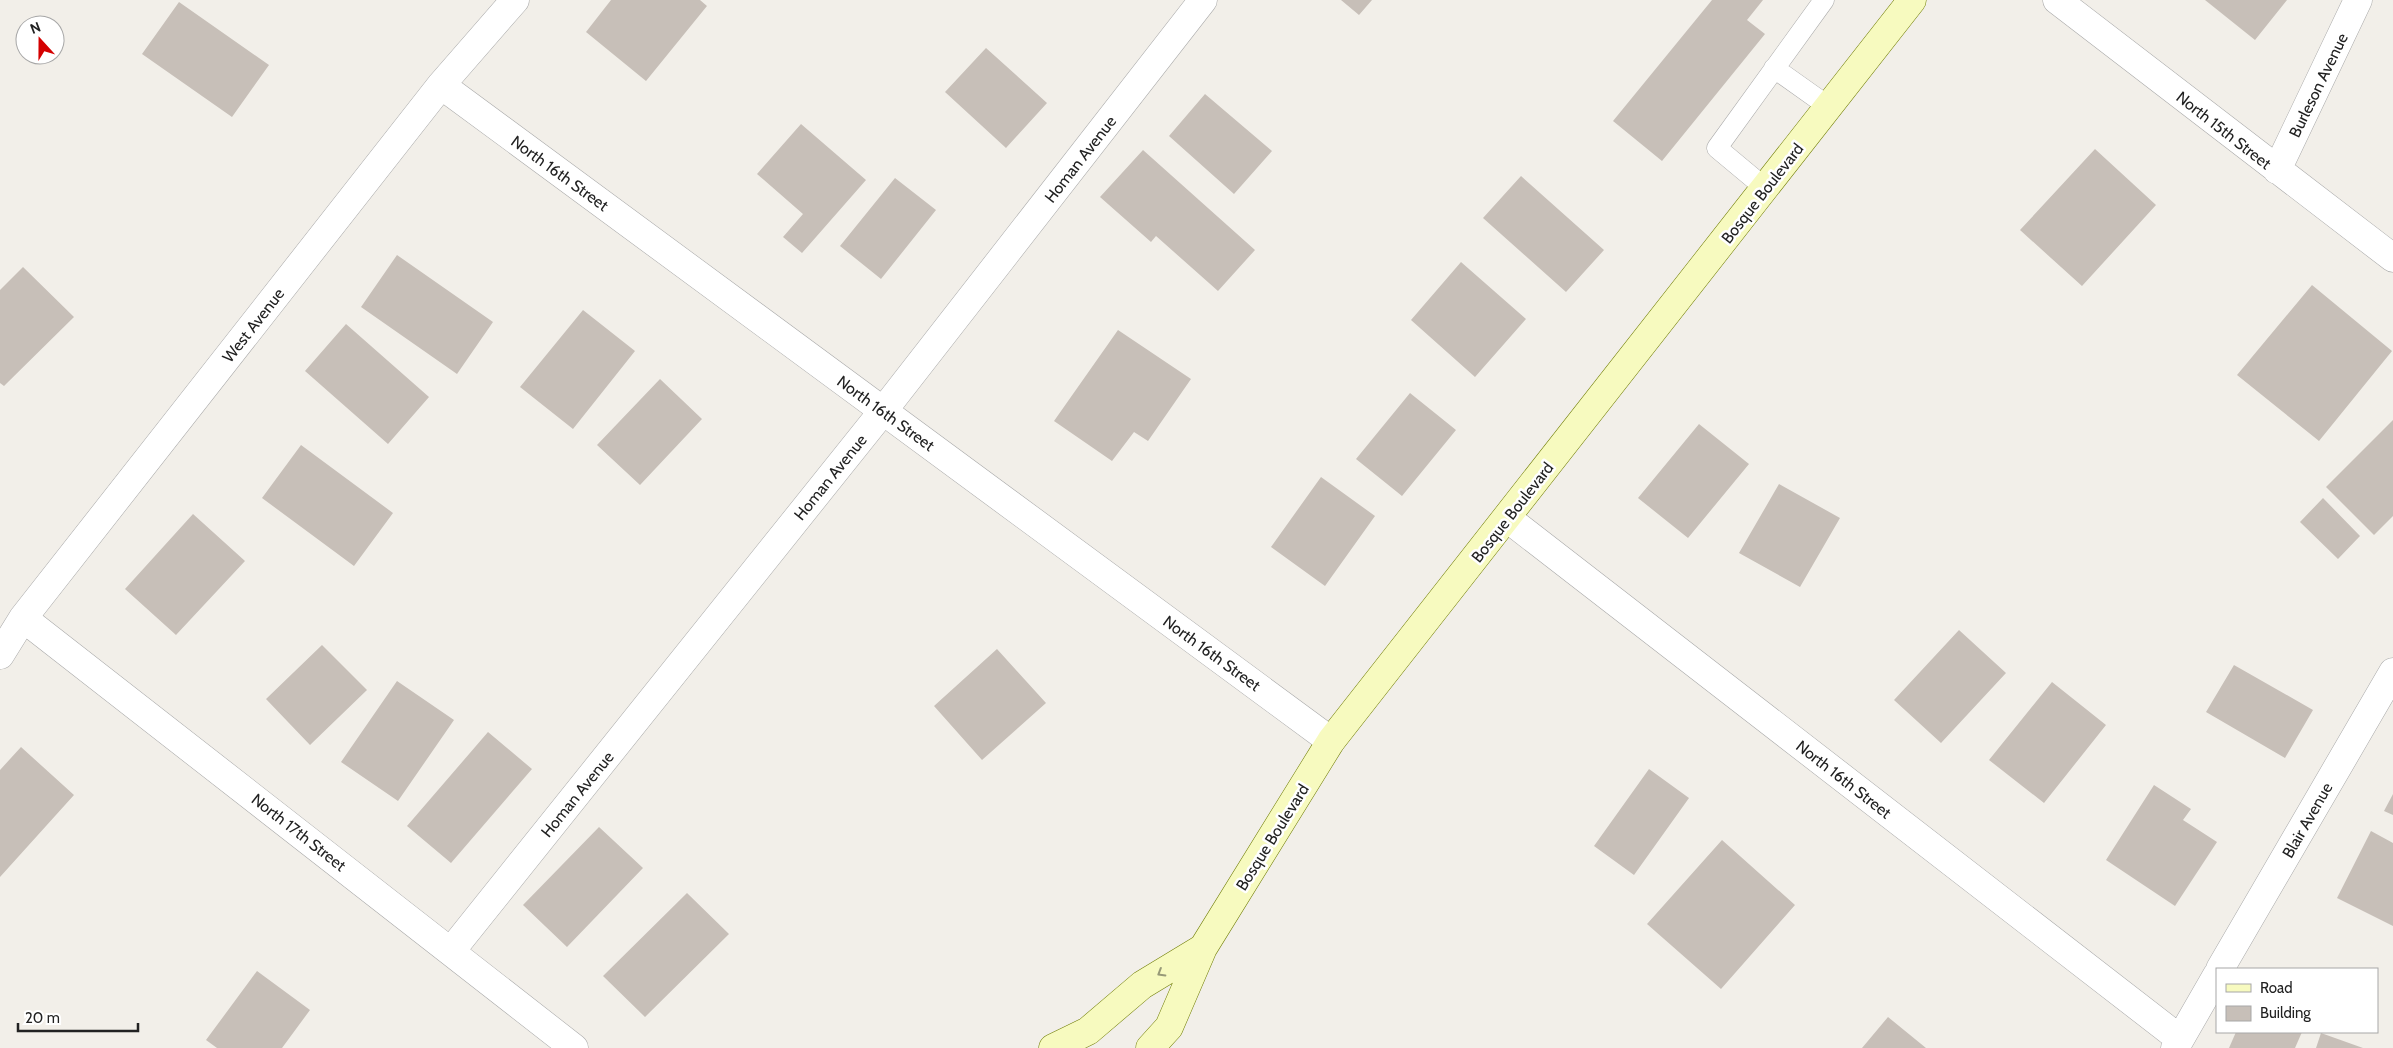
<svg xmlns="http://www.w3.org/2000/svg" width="2393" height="1048" font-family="Cabin,sans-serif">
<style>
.building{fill:#c7bfb8}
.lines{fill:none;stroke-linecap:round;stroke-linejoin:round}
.service-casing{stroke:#a9a9a9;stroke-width:21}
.minor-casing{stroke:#a9a9a9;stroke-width:29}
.secondary-casing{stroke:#707d05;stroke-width:29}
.service{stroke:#fff;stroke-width:20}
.minor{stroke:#fff;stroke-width:28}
.secondary{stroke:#f7fabf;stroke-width:28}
.oneway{stroke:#979978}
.labels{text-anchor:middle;stroke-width:5;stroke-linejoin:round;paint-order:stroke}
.street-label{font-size:16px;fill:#222;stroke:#fff}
</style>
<rect width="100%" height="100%" fill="#f2efe9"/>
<path class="building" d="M611,0H700L707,6L646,81L586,32Z
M1341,0H1372L1359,15Z
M1712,0H1763L1747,20L1765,34L1662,161L1613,121Z
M2205,0H2287L2255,40Z
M179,2L269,65L232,117L142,54Z
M986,48L1047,103L1006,148L945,92Z
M1205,94L1272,151L1234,194L1169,136Z
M801,124L866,180L802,253L783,237L803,214L757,174Z
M2095,149L2156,205L2082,286L2020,230Z
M1143,150L1255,250L1218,291L1156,236L1151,242L1100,197Z
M1521,176L1604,250L1566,292L1483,218Z
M895,178L936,210L881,279L840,246Z
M397,255L493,322L457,374L361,307Z
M1461,262L1526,319L1475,377L1411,320Z
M23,267L74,317L4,386L0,383V290Z
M2312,285L2392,351L2319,441L2237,375Z
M583,310L635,351L573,429L520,387Z
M346,324L429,397L388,444L305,371Z
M1118,330L1191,379L1148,441L1134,432L1112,461L1054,421Z
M660,379L702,419L640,485L597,445Z
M1410,393L1456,430L1402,496L1356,459Z
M2393,420V516L2374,535L2326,487Z
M1699,424L1749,464L1688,538L1638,498Z
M301,445L393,513L354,566L262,498Z
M1321,477L1375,516L1325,586L1271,547Z
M1779,484L1840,518L1800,587L1739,553Z
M2323,498L2360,536L2338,559L2300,522Z
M193,514L245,561L176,635L125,589Z
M1959,630L2006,673L1941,743L1894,700Z
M322,645L367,690L310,745L266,699Z
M997,649L1046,703L982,760L934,706Z
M2234,665L2313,710L2285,758L2206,712Z
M397,681L454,720L398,801L341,762Z
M2052,682L2106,725L2044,803L1989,760Z
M488,732L532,769L451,863L407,826Z
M21,747L74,795L0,877V770Z
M1649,769L1689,798L1634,875L1594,846Z
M2154,785L2191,809L2183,820L2217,842L2175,906L2106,860Z
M2393,794V815L2384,811Z
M599,827L643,868L567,947L523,905Z
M2371,831L2393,843V926L2337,898Z
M1722,840L1795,905L1721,989L1647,924Z
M687,893L729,934L645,1017L603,976Z
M257,971L310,1010L282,1048H217L206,1040Z
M1888,1017L1926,1048H1862Z
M2236,1032H2302L2295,1048H2229Z
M2321,1033L2363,1048H2316Z"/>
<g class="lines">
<g class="service-casing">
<path id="service" d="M1774,68L1829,107
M1765,188L1717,148L1824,0"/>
</g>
<g class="minor-casing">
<path id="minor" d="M2057,0L2393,258
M441,85L1331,741
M2277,170L2358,0
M1507,518L2180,1039
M23,618L574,1048
M0,655L23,618L441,85L515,0
M451,951L883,411L1203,0
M2220,969L2393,672
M2175,1048L2217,975"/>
</g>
<g class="secondary-casing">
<path id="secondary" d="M1053,1048L1088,1031L1142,985L1203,948
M1150,1048L1169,1027L1203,948L1331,741L1912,0"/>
</g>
<use href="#service" class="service"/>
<use href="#minor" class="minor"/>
<use href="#secondary" class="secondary"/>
</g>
<defs><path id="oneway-chevron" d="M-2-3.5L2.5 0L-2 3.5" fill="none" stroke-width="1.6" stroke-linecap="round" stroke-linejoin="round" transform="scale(1.25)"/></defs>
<use class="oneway" href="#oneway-chevron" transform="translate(1161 973) rotate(149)"/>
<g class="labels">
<g class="street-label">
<text transform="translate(2318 85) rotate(-64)" y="6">Burleson Avenue</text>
<text transform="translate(2224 130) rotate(38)" y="6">North 15th Street</text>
<text transform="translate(1080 159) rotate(-52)" y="6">Homan Avenue</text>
<text transform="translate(560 173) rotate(36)" y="6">North 16th Street</text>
<text transform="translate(1762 193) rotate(-52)" y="6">Bosque Boulevard</text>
<text transform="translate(253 325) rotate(-52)" y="6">West Avenue</text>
<text transform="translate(886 413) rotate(36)" y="6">North 16th Street</text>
<text transform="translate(830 477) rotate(-51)" y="6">Homan Avenue</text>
<text transform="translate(1512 512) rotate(-52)" y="6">Bosque Boulevard</text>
<text transform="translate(1212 653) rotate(36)" y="6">North 16th Street</text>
<text transform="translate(1844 779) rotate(38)" y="6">North 16th Street</text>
<text transform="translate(577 794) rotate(-51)" y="6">Homan Avenue</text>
<text transform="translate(2307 820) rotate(-60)" y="6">Blair Avenue</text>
<text transform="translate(299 832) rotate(38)" y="6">North 17th Street</text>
<text transform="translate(1272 837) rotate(-58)" y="6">Bosque Boulevard</text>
</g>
</g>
<rect x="2216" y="968" width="162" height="65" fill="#ffffff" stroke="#a7a7a7"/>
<rect x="2226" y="984" width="25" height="8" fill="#f7fabf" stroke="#a7a7a7"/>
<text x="2260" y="993" font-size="15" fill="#222222">Road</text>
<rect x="2226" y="1006" width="25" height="15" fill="#c7bfb8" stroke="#a7a7a7"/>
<text x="2260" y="1018" font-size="15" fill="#222222">Building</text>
<g transform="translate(40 40) rotate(339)"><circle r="24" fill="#ffffff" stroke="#a7a7a7"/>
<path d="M0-4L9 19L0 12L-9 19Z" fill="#d40000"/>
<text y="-8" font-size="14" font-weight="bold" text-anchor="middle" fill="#222222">N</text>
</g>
<path d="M18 1023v8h120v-8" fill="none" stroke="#222222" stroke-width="2.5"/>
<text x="25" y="1023" font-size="15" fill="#222222" stroke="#ffffff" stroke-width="4" paint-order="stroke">20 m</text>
</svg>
